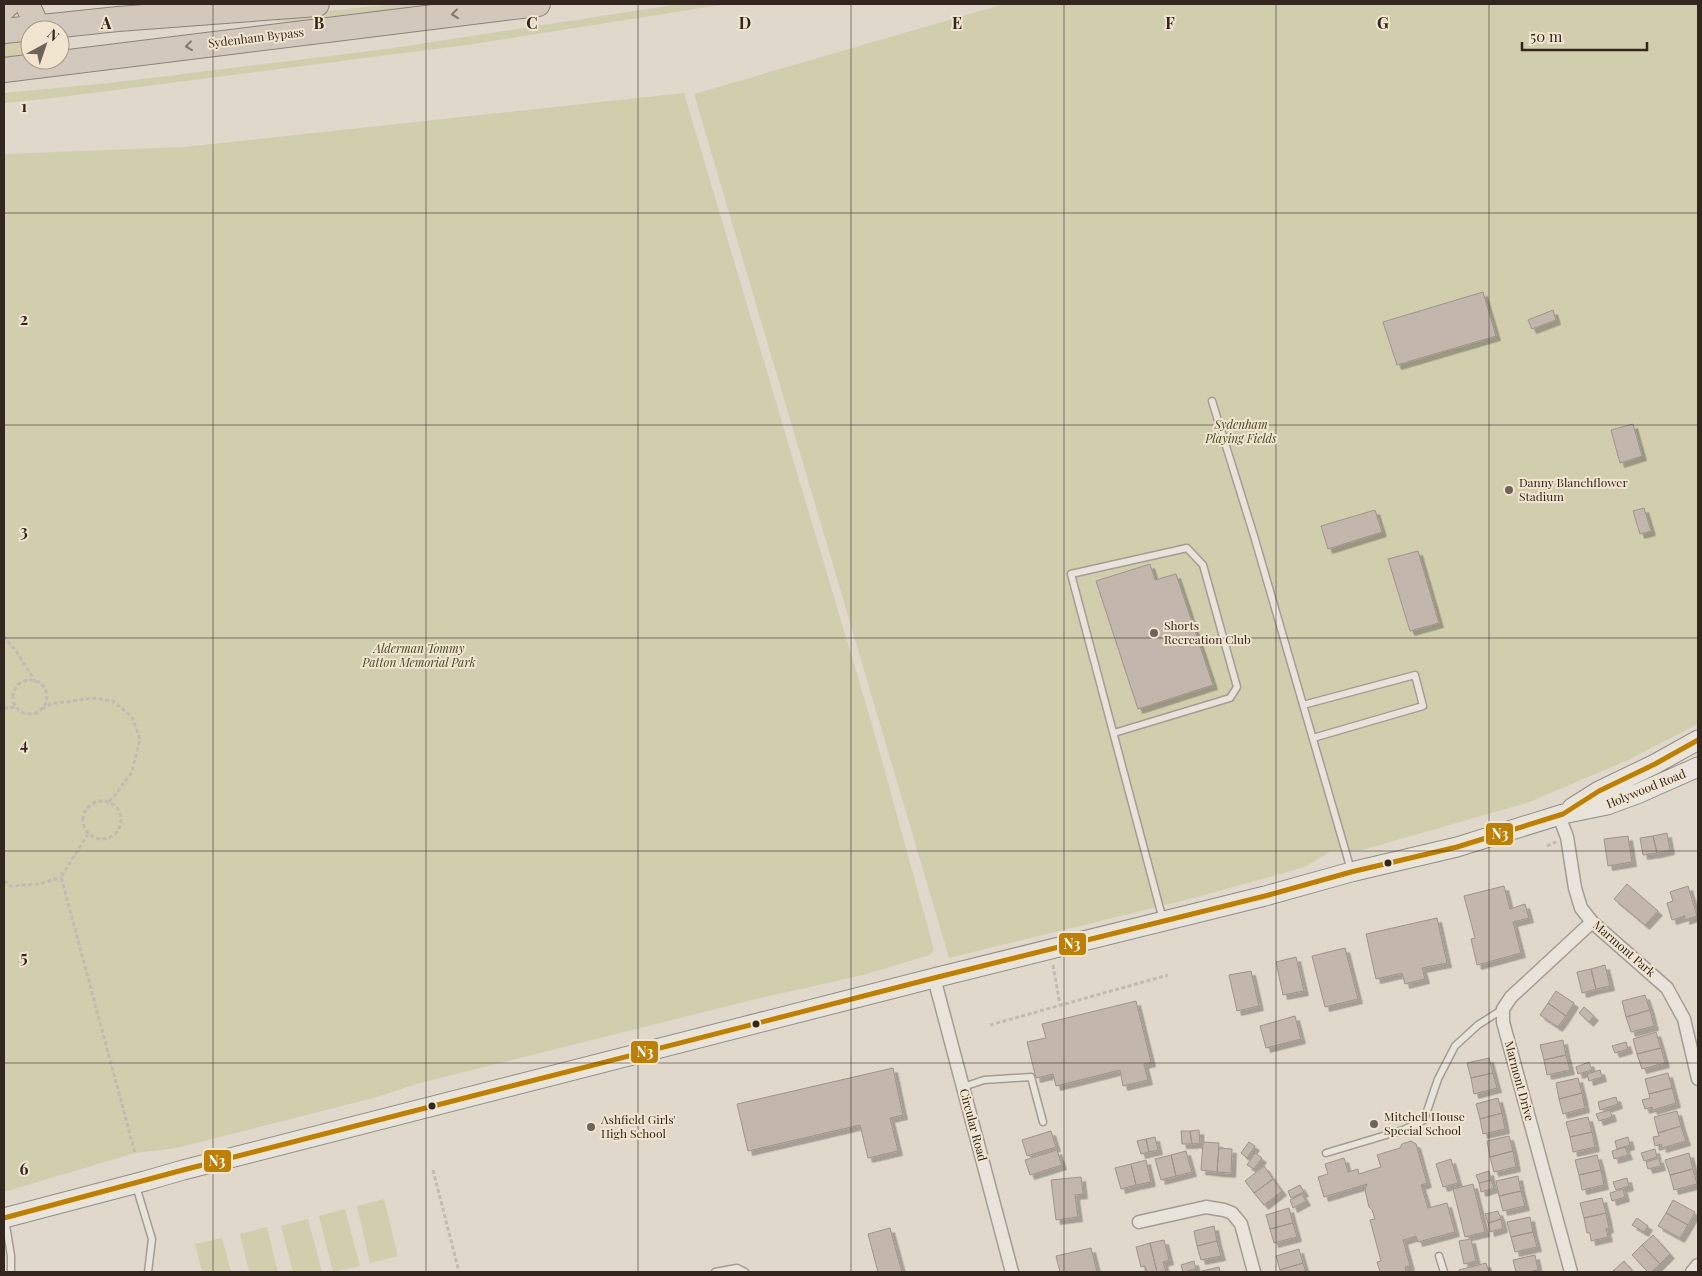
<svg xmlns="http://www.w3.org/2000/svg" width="1702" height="1276" font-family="'Playfair Display',serif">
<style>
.green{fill:#d1ceae}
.building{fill:#c3b6ac;stroke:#9f948b;filter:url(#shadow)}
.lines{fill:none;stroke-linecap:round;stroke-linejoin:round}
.lane-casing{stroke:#a59d94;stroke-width:9}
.street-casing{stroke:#a59d94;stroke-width:15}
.secondary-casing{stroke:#948d84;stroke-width:21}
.highway-casing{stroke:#8b837b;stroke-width:26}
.path{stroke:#c1bbb3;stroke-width:3;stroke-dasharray:4 2.5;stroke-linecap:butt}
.lane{stroke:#e8e4dc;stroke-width:6}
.street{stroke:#e8e4dc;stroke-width:12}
.secondary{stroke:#e8e4dc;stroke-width:19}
.highway{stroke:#d3c8bc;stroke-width:24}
.bus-1-casing{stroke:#f1e5d0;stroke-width:9}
.bus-1{stroke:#bc8009;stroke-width:5}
.oneway{stroke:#82776d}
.grid{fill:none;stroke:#32261e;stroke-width:1;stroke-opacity:0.55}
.poi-dot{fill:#6f645b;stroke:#f1e5d0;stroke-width:2}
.bus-dot{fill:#32261e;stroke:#f1e5d0;stroke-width:2}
.labels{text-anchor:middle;stroke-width:4;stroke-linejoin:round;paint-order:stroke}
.street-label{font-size:12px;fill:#32261e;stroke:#f1e5d0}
.park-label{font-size:12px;font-style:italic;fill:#464c26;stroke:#f1e5d0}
.poi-label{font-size:12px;fill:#32261e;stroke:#f1e5d0;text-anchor:start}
.grid-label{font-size:16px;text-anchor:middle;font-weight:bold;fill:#32261e;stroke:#f1e5d0;stroke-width:4;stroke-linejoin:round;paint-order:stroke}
.line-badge{stroke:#f1e5d0;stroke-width:2}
.badge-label{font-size:14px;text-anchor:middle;font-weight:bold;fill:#fff}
</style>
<defs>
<filter id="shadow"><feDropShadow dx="4.5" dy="4.5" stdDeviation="0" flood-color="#0004"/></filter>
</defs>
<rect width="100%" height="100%" fill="#e0d8cb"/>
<path class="green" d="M397,4H463L319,23L276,21L277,16Z
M680,4H727L467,45L45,99L4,103V93L109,83L386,49Z
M1004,4H1698V724L1626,761L1527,803L1362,850L1331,851L1305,867L1186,900L949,958L694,94Z
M30,40V57L4,60V43Z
M684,93L873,728L934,950L929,955L867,974L752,1000L420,1083L377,1097L177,1148L135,1153L4,1192V154L184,147Z
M384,1199L398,1256L370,1263L357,1206Z
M345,1209L360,1266L333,1272L319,1216Z
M308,1219L322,1272H293L281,1226Z
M267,1227L278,1272H249L240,1234Z
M222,1238L231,1272H202L195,1244Z"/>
<path class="building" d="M1483,292L1496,336L1397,365L1383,322Z
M1553,310L1556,320L1532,329L1528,320Z
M1633,424L1642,456L1620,463L1611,430Z
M1644,508L1651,531L1640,534L1633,511Z
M1375,510L1382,532L1328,549L1321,526Z
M1418,551L1439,623L1410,631L1388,559Z
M1150,564L1155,580L1176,574L1213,685L1138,709L1096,581Z
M1667,833L1670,850L1657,853L1653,836Z
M1628,836L1632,862L1608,866L1604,839Z
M1653,836L1657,853L1643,855L1640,838Z
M1627,884L1658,911L1645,925L1614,899Z
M1504,886L1510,909L1525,904L1529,918L1513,922L1521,953L1477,965L1471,939L1475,938L1464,896Z
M1688,886L1697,916L1685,920V916L1672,920L1667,903L1673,901L1670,892Z
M1437,918L1447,963L1422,968L1425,979L1405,984L1402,973L1376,979L1366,934Z
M1345,948L1358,999L1325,1007L1312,956Z
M1296,957L1304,991L1283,995L1276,962Z
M1605,965L1610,986L1596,989L1591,969Z
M1591,969L1596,989L1582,993L1577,972Z
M1251,971L1259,1006L1237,1011L1229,975Z
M1556,991L1574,1003L1566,1016L1548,1003Z
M1645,995L1650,1010L1626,1017L1622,1001Z
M1136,1001L1151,1062L1144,1064L1148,1080L1123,1086L1120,1070L1056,1086L1053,1074L1036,1078L1027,1042L1046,1038L1042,1024Z
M1548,1003L1566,1016L1558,1027L1540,1015Z
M1584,1007L1594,1016L1589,1022L1579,1013Z
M1650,1010L1654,1026L1631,1032L1626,1017Z
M1295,1016L1301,1039L1266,1048L1260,1026Z
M1656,1032L1661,1048L1637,1054L1633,1039Z
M1563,1040L1566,1055L1544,1060L1540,1045Z
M1626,1042L1628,1049L1615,1053L1612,1046Z
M1661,1048L1665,1063L1642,1069L1637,1054Z
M1566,1055L1570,1070L1547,1075L1544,1060Z
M1489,1058L1493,1073L1471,1078L1467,1063Z
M1589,1062L1592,1070L1578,1074L1576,1067Z
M893,1068L903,1115L890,1118L898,1151L868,1158L860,1125L748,1151L737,1104Z
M1600,1070L1602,1077L1589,1081L1587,1074Z
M1493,1073L1497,1088L1474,1094L1471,1078Z
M1668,1073L1672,1088L1649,1094L1645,1079Z
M1578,1078L1582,1093L1559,1099L1556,1083Z
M1672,1088L1676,1103L1653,1110L1652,1107L1645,1109L1642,1100L1650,1098L1649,1094Z
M1582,1093L1585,1108L1563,1114L1559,1099Z
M1616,1097L1618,1104L1600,1110L1598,1102Z
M1498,1098L1502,1113L1480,1119L1476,1104Z
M1610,1110L1612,1117L1599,1121L1596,1114Z
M1677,1111L1681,1126L1658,1133L1654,1117Z
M1502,1113L1505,1129L1483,1134L1480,1119Z
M1588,1117L1592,1132L1570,1137L1566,1122Z
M1681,1126L1686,1141L1662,1148L1661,1144L1655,1146L1653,1137L1659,1136L1658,1133Z
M1199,1130L1200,1143L1192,1144L1190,1131Z
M1051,1131L1056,1147L1027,1156L1022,1140Z
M1181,1131H1190L1192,1144H1182Z
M1592,1132L1595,1147L1573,1152L1570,1137Z
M1509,1136L1513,1151L1490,1157L1487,1141Z
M1155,1137L1158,1150L1149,1152L1146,1139Z
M1628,1137L1630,1145L1617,1149L1615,1141Z
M1146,1139L1149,1152L1141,1154L1137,1141Z
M1411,1141L1416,1144L1427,1183L1421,1185L1428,1208L1447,1203L1455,1232L1418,1242L1416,1236L1403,1240L1410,1266L1405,1267L1406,1272H1380L1377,1262L1381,1261L1370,1220L1375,1219L1372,1210L1369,1207L1365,1190L1367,1184L1324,1197L1318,1177L1328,1174L1325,1164L1344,1158L1348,1172L1358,1169L1359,1174L1381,1167L1377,1155L1400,1148L1402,1144Z
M1203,1142L1219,1143L1217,1172L1201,1170Z
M1249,1142L1255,1146L1247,1158L1241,1153Z
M1625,1147L1628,1155L1614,1159L1612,1151Z
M1219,1148L1232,1149L1231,1173L1217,1172Z
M1655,1149L1657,1157L1644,1161L1641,1153Z
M1057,1150L1062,1165L1030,1175L1025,1160Z
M1186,1151L1192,1172L1176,1176L1171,1155Z
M1513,1151L1516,1167L1494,1172L1490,1157Z
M1255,1153L1262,1158L1254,1169L1247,1165Z
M1689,1153L1693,1169L1670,1175L1665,1160Z
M1171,1155L1176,1176L1161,1180L1155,1159Z
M1597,1155L1601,1170L1579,1175L1575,1160Z
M1659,1158L1661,1166L1648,1169L1646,1162Z
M1451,1159L1458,1183L1443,1187L1436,1164Z
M1146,1160L1151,1182L1136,1185L1131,1164Z
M1131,1164L1136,1185L1121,1189L1115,1168Z
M1264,1166L1273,1179L1254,1193L1245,1181Z
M1693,1169L1697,1184L1674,1190L1670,1175Z
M1601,1170L1604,1185L1582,1190L1579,1175Z
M1489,1171L1491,1180L1479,1183L1476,1175Z
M1518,1176L1521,1191L1499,1196L1496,1181Z
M1081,1177L1083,1194L1075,1195L1078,1217L1056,1220L1051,1180Z
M1627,1178L1629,1186L1616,1190L1613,1182Z
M1273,1179L1282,1191L1264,1205L1254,1193Z
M1491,1180L1494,1188L1481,1192L1479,1183Z
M1473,1184L1485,1232L1465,1237L1453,1189Z
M1300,1185L1304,1192L1291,1198L1288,1191Z
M1623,1189L1625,1197L1612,1201L1610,1193Z
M1521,1191L1525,1206L1503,1211L1499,1196Z
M1302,1194L1306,1201L1293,1208L1290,1200Z
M1602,1198L1606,1213L1584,1218L1580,1203Z
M1673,1200L1695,1212L1688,1225L1666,1213Z
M1289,1208L1293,1223L1270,1229L1266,1215Z
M1498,1211L1501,1219L1488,1223L1485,1214Z
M1606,1213L1609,1228L1606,1229L1608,1237L1591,1241L1590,1233H1587L1584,1218Z
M1666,1213L1688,1225L1680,1238L1658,1226Z
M1530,1217L1533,1232L1511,1237L1507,1222Z
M1637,1218L1648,1226L1644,1232L1632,1225Z
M1501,1219L1503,1228L1490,1232L1488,1223Z
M1293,1223L1297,1237L1274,1243L1270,1229Z
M1214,1226L1217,1241L1197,1246L1194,1231Z
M890,1228L902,1272H878L868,1234Z
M1533,1232L1537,1247L1515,1252L1511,1237Z
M1653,1235L1670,1254L1660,1264L1642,1245Z
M1471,1239L1476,1261L1464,1264L1459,1241Z
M1164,1240L1169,1260L1163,1262L1166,1271L1157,1272L1150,1243Z
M1217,1241L1221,1256L1201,1260L1197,1246Z
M1150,1243L1155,1264L1157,1272H1147L1145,1266L1141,1267L1136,1247Z
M1642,1245L1660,1264L1651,1272H1648L1632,1255Z
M1091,1248L1097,1272H1060L1056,1256Z
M1299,1249L1303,1263L1280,1270L1276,1256Z
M1535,1255L1538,1270L1528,1272H1516L1513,1260Z
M1194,1261L1196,1269L1183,1272L1181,1265Z
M1624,1261L1633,1272H1614L1613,1271Z
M1303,1263L1306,1272H1280V1270Z
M1486,1263L1489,1272H1459V1270Z
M1219,1267L1220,1272H1198Z"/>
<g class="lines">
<g class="lane-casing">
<path id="lane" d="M1212,401L1254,536L1351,870
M1303,705L1415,675L1423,706L1313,738
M1114,733L1230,698L1237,687L1203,565L1187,548L1071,574L1163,920
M963,1087L984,1080L1031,1077L1043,1122
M1326,1153L1403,1130L1424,1120L1438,1079L1455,1046L1478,1025L1503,1009
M136,1186L152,1239L148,1272
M5,1219L11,1256V1272
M1439,1256L1444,1272
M715,1272L737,1268L745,1272"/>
</g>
<g class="street-casing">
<path id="street" d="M1559,816L1567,837L1575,888L1581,908L1592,922L1667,988L1684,1019L1698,1079
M934,978L1012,1272
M1139,1222L1206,1207L1224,1210L1232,1213L1241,1224L1254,1272
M1571,1272L1503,1022V1009L1511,997L1592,922
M1692,1272L1698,1265"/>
</g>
<g class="secondary-casing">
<path id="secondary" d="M1572,808L1599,791L1655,764L1698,740
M4,1218L145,1181L183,1170L934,978L1265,896L1351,872L1457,847L1563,814L1607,805L1637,794L1698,767"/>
</g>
<g class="highway-casing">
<path id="highway" d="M27,4L39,30
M4,8L8,4
M4,31L118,19L317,4
M4,70L538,4"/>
</g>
<path class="path" d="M4,636L18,654L35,681
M13 697a17 17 0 1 1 34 0a17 17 0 1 1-34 0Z
M4,708L16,707
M42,709L51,704L92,698L113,701L132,717L140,739L132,772L115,795L108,803
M83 820a19 19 0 1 1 38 0a19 19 0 1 1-38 0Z
M88,834L61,877L135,1153
M1547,846L1556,842
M4,881L11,886L40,884L61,877
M1053,965L1060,1005
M990,1025L1168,975
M433,1170L459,1272"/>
<use href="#lane" class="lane"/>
<use href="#street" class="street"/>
<use href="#secondary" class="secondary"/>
<use href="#highway" class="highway"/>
<g class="bus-1-casing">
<path id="bus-1" d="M4,1218L183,1170L934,978L1265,896L1351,872L1457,847L1563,814L1599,791L1655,764L1698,740"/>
</g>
<use href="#bus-1" class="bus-1"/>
</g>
<defs><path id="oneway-chevron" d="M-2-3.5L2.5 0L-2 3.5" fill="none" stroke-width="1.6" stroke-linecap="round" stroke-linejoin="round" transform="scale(1.25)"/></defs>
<g class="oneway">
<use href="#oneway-chevron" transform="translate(455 14) rotate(173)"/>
<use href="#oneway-chevron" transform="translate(189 46) rotate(173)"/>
</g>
<path class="grid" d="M213,4V1272M426,4V1272M638,4V1272M851,4V1272M1064,4V1272M1276,4V1272M1489,4V1272M4,213H1698M4,425H1698M4,638H1698M4,851H1698M4,1063H1698"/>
<g class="poi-dot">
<circle cx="1509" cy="490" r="5"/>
<circle cx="1154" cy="633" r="5"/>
<circle cx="1374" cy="1124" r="5"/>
<circle cx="591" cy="1127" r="5"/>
</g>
<g class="bus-dot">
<circle cx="1388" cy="863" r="4.5"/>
<circle cx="756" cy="1024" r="4.5"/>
<circle cx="432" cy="1106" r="4.5"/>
</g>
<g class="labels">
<g class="street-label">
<text transform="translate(256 38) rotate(-7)" y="4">Sydenham Bypass</text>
<text transform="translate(1646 789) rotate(-22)" y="4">Holywood Road</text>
<text transform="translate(1624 949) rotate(41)" y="4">Marmont Park</text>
<text transform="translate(1519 1081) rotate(75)" y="4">Marmont Drive</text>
<text transform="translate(973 1125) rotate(75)" y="4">Circular Road</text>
</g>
<g class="park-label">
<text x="1241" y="429">Sydenham<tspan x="1241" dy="14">Playing Fields</tspan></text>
<text x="419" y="653">Alderman Tommy<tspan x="419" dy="14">Patton Memorial Park</tspan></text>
</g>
<g class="poi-label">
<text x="1519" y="487">Danny Blanchflower<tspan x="1519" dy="14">Stadium</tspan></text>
<text x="1164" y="630">Shorts<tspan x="1164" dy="14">Recreation Club</tspan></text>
<text x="1384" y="1121">Mitchell House<tspan x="1384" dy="14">Special School</tspan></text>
<text x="601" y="1124">Ashfield Girls'<tspan x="601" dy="14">High School</tspan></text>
</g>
</g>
<g class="grid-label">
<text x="106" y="29">A</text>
<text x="319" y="29">B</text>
<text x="532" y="29">C</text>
<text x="745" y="29">D</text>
<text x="957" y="29">E</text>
<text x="1170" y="29">F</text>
<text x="1383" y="29">G</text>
<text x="24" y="112">1</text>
<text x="24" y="325">2</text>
<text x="24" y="537">3</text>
<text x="24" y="750">4</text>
<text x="24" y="963">5</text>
<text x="24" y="1175">6</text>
</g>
<g class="line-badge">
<rect x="1485" y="822" width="29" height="24" rx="5" fill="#bc8009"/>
<rect x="1058" y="932" width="29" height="24" rx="5" fill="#bc8009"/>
<rect x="630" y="1040" width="29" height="24" rx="5" fill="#bc8009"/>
<rect x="203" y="1149" width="29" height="24" rx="5" fill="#bc8009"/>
</g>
<g class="badge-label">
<text x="1500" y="839">N3</text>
<text x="1072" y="949">N3</text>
<text x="645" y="1057">N3</text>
<text x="217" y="1166">N3</text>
</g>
<rect width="1702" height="1276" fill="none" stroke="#32261e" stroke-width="10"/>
<g transform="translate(45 45) rotate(40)"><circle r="24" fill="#f1e5d0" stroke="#a59989"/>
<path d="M0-4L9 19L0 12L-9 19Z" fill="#6f645b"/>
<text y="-8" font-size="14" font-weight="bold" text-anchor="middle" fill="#32261e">N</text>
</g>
<path d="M1522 42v8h125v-8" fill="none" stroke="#32261e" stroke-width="2.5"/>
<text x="1530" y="42" font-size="15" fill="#32261e" stroke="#f1e5d0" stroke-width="4" paint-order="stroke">50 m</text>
</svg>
